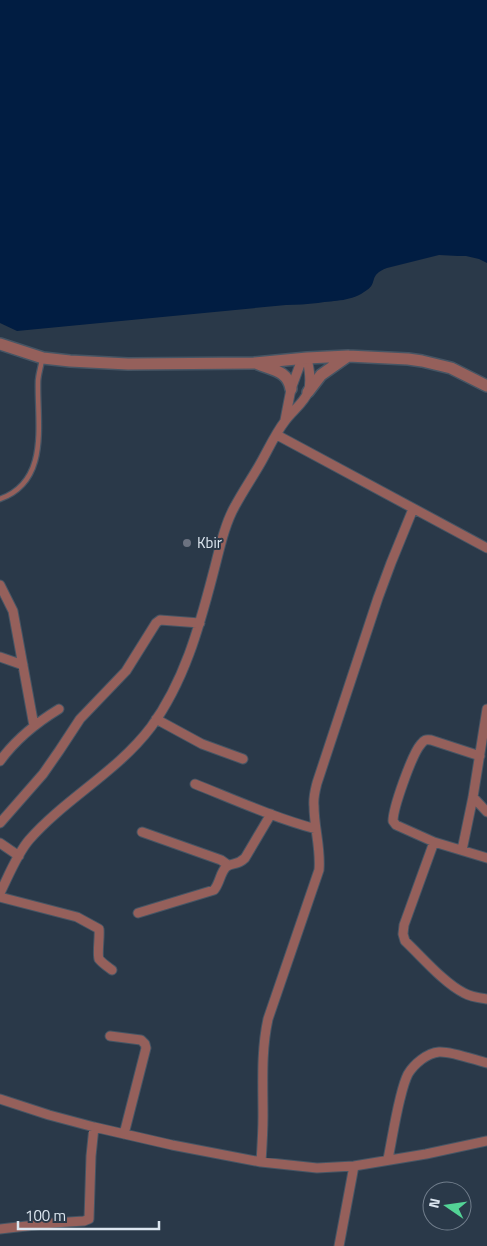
<svg xmlns="http://www.w3.org/2000/svg" width="487" height="1246" font-family="'Titillium Web',sans-serif">
<style>
.water{fill:#011d42}
.lines{fill:none;stroke-linecap:round;stroke-linejoin:round}
.service-casing{stroke:#465564;stroke-width:7}
.minor-casing{stroke:#465564;stroke-width:11}
.tertiary-casing{stroke:#465564;stroke-width:14}
.service{stroke:#95605b;stroke-width:4.5}
.minor{stroke:#95605b;stroke-width:9}
.tertiary{stroke:#95605b;stroke-width:11}
.worship-dot{fill:#6b7280;stroke:#2a3949;stroke-width:2}
.labels{text-anchor:middle;stroke-width:4;stroke-linejoin:round;paint-order:stroke}
.poi-label{font-size:15px;fill:#dce6f0;stroke:#2a3949;text-anchor:start}
</style>
<rect width="100%" height="100%" fill="#2a3949"/>
<path class="water" d="M0,0H487V263L479,259L466,256H458L439,255L387,268C368,275 378,283 367,290C351,302 336,300 318,303C307,304 297,305 286,305L17,331L0,323Z"/>
<g class="lines">
<g class="service-casing">
<path id="service" d="M0,499C50,481 37,424 38,382C38,375 41,367 42,359"/>
</g>
<g class="minor-casing">
<path id="minor" d="M285,420L291,389L302,359
M277,435L487,548
M0,585L13,611L34,726
M0,657L23,665
M156,719L202,744L243,759
M480,756L431,740C426,739 424,740 421,744C412,754 393,808 393,821L396,825L434,842L487,858
M0,761C16,739 36,723 59,709
M195,784C235,800 275,818 316,829
M473,797L487,812
M0,823L43,774L59,751L80,719L126,671L156,623L160,620L200,623
M142,832L221,860L228,865
M434,842L404,925L403,934L405,941C422,957 444,983 464,993C471,997 480,998 487,999
M0,843L19,856
M462,850L473,797L487,709
M0,893C8,877 17,854 29,840C66,798 117,772 151,727C184,682 199,628 213,574C219,552 224,525 235,506C243,491 252,478 260,464C268,450 275,434 285,421C291,412 304,403 308,392C312,382 309,368 307,358
M0,897L77,917L99,929C100,936 97,954 99,959C102,963 108,967 112,970
M138,913L214,890C220,883 220,873 226,867C232,862 237,866 245,858L271,814
M110,1036L141,1040L145,1044L146,1048L124,1134
M0,1099L49,1115L94,1127L172,1145L261,1162L317,1168L354,1166L426,1154L487,1141
M388,1159C392,1139 395,1119 400,1099C402,1091 404,1082 408,1074C414,1064 427,1053 439,1052C451,1051 475,1060 487,1063
M261,1162C262,1147 263,1131 263,1116C263,1083 261,1051 268,1019L319,870C321,848 314,828 314,806C313,798 315,791 317,783L378,598L391,563L413,509
M0,1229L53,1223L84,1221L89,1219L91,1156L94,1127
M339,1246L354,1166"/>
</g>
<g class="tertiary-casing">
<path id="tertiary" d="M0,344L43,358L70,361L128,364L254,363L307,358L348,356L408,359L422,361L451,368L487,386
M258,364C273,370 288,371 291,389
M308,392L321,375L348,356"/>
</g>
<use href="#service" class="service"/>
<use href="#minor" class="minor"/>
<use href="#tertiary" class="tertiary"/>
</g>
<circle class="worship-dot" cx="187" cy="543" r="5"/>
<g class="labels">
<g class="poi-label">
<text x="197" y="548">Kbir</text>
</g>
</g>
<g transform="translate(447 1206) rotate(283)"><circle r="24" fill="#2a3949" stroke="#717e8c"/>
<path d="M0-4L9 19L0 12L-9 19Z" fill="#53d396"/>
<text y="-8" font-size="14" font-weight="bold" text-anchor="middle" fill="#dce6f0">N</text>
</g>
<path d="M18 1221v8h141v-8" fill="none" stroke="#dce6f0" stroke-width="2.5"/>
<text x="25" y="1221" font-size="15" fill="#dce6f0" stroke="#2a3949" stroke-width="4" paint-order="stroke">100 m</text>
</svg>
